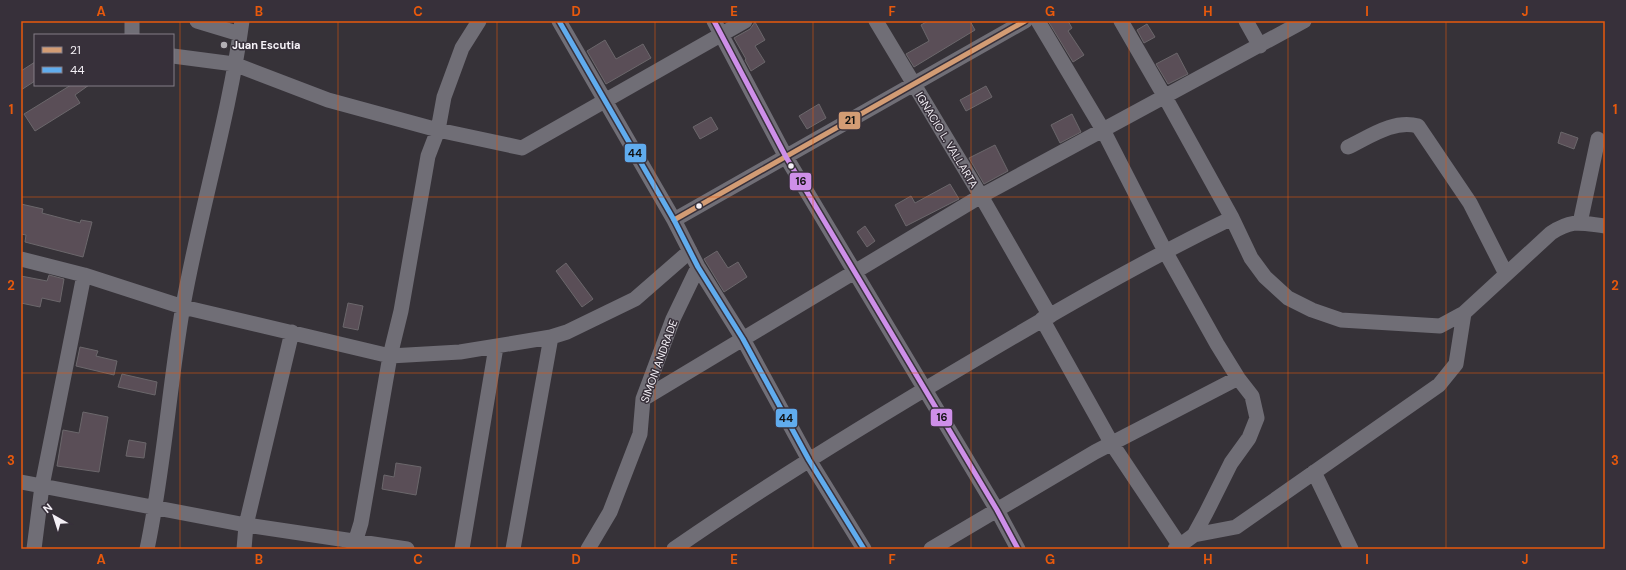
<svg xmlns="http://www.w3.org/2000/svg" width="1626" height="570" font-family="'DM Sans',sans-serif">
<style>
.building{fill:#5a4e57;stroke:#6b676b}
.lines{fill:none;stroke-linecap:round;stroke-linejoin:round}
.minor{stroke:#706e76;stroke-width:15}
.bus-1-casing{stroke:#37303a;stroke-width:8}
.bus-2-casing{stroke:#37303a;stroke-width:8}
.bus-3-casing{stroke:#37303a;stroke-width:8}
.bus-1{stroke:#d39c74;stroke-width:5}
.bus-2{stroke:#60acee;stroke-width:5}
.bus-3{stroke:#ce8fe9;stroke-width:5}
.grid{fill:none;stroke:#e8590c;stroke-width:1;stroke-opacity:0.55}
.poi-dot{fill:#b2aeb4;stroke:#37303a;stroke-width:1.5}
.bus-dot{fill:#f5f1f7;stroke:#37303a;stroke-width:1.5}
.labels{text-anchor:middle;stroke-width:3;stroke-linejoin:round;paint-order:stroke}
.poi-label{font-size:11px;font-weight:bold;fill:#f5f1f7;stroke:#37303a;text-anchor:start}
.street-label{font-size:11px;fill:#f5f1f7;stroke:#37303a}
.line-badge{stroke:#37303a;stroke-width:1.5}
.pale-badge-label{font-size:11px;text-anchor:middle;font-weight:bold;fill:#111}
.neatline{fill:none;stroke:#e8590c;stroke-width:1.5}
.grid-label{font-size:13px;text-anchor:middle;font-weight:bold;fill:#e8590c}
</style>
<rect width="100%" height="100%" fill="#363238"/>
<path class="building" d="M928,21H970L975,30L914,67L906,54L929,41L921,25Z
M1048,21H1068L1072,28L1068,31L1084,55L1073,62Z
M755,22L765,40L755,46L765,62L751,71L745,60L746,59L734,38L750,29Z
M1147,24L1155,37L1144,43L1137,30Z
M605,40L616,59L643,44L651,58L606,84L587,51Z
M1177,53L1188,74L1168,84L1156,64Z
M35,62V81L21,90V71Z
M71,85H89L75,95L80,103L35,131L24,114Z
M986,86L992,97L966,111L960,100Z
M819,104L826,118L807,129L799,116Z
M1072,114L1081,132L1060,143L1051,125Z
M711,117L718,129L700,139L693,127Z
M1561,132L1578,138L1574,149L1558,143Z
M995,145L1008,171L984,184L969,158Z
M950,184L959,199L906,226L895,205L911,196L915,203Z
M21,204L43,209L42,213L80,223L81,220L92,222L83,257L25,242L26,235L21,234Z
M865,226L875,241L867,247L857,232Z
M717,251L728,268L738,262L747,277L724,292L704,259Z
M566,263L593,299L582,307L556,271Z
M49,275L64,279L60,302L42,298L40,307L21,303V276L47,281Z
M348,303L363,306L358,330L343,327Z
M80,347L98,351L96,356L117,361L114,375L76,366Z
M122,374L157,382L155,395L118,387Z
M83,412L108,417L99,472L57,466L63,430L79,433Z
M129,440L146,443L144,458L126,456Z
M396,463L421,467L416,495L382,489L384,475L394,477Z"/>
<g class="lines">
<path class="minor" d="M197,21L240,34
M559,21L674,220L698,267L743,339L809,460L864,549
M714,21L786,157L997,510L1018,549
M876,21L981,196L1050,316
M1038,21L1103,130L1165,251L1217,344L1238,378L1252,396L1257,418L1249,438L1231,463L1206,513L1194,535L1175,549
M1121,21L1165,97L1232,218L1251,258L1265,277L1288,298L1312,310L1341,320L1440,326L1464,313L1551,233C1573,219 1580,223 1605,226
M1246,21L1260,46
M132,35V21
M173,56L234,64L328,100L438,130L522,148L745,21
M1348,147C1369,137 1394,119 1418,126L1470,203L1506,274
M674,220L1025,21
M1580,223L1598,139
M21,259L84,275L183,307L390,356L460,352L551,337L567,332L635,299L690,251
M1042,319L1112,444L1182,549
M643,399L981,196L1304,21
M1314,472L1351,549
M21,482L246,525L407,549
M1194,535L1236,527L1439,385L1456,364L1464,313
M34,549L42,486L84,275
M147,549C164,469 169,387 183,306C200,211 229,117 242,21
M244,549L246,525L292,332
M353,549L361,523L390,356L401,311L428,156L438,130L444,97L462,48L479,21
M462,549L496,347
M513,549L551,337
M588,549L610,512L640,434L643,399L673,319L698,267
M674,549C769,483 869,422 969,363C1055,312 1141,262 1232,218
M931,549L1095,452L1238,378"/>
<g class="bus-1-casing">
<path id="bus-1" d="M674,220L1025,21"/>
</g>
<g class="bus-2-casing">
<path id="bus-2" d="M559,21L674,220L698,267L743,339L809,460L864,549"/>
</g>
<g class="bus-3-casing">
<path id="bus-3" d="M714,21L786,157L997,510L1018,549"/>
</g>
<use href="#bus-1" class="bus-1"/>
<use href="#bus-2" class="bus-2"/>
<use href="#bus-3" class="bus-3"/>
</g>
<path class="grid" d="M180,21V549M338,21V549M497,21V549M655,21V549M813,21V549M971,21V549M1129,21V549M1288,21V549M1446,21V549M21,197H1605M21,373H1605"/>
<circle class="poi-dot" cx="224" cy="45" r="4"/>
<g class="bus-dot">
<circle cx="791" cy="166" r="3.5"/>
<circle cx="699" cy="206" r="3.5"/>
</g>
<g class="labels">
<g class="poi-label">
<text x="232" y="49">Juan Escutia</text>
</g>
<g class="street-label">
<text transform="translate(947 140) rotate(59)" y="4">IGNACIO L. VALLARTA</text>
<text transform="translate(659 361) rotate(-70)" y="4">SIMON ANDRADE</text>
</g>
</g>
<g class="line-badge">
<rect x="838" y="111" width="23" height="19" rx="4" fill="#d39c74"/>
<rect x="624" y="143" width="23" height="20" rx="4" fill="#60acee"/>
<rect x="789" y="172" width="23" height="19" rx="4" fill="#ce8fe9"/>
<rect x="930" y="408" width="23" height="19" rx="4" fill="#ce8fe9"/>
<rect x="775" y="408" width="23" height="20" rx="4" fill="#60acee"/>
</g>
<g class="pale-badge-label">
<text x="850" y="124">21</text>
<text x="635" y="157">44</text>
<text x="801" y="185">16</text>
<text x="942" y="421">16</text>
<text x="786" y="422">44</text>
</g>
<rect width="1626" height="570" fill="none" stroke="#37303a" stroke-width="44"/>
<rect x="34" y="34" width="140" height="52" fill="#37303a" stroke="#837d86"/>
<rect x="42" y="47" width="20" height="6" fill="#d39c74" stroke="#837d86"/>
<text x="70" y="54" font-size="12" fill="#f5f1f7">21</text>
<rect x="42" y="67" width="20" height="6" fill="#60acee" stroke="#837d86"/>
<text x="70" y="74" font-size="12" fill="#f5f1f7">44</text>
<g transform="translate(54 516) rotate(321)" stroke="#37303a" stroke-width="3" paint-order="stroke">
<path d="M0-3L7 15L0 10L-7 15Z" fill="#f5f1f7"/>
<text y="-6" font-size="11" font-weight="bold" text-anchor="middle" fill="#f5f1f7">N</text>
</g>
<rect x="22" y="22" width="1582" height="526" class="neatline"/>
<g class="grid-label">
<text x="101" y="16">A</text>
<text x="259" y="16">B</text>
<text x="418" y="16">C</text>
<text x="576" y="16">D</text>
<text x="734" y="16">E</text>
<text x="892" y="16">F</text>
<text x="1050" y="16">G</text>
<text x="1208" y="16">H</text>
<text x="1367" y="16">I</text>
<text x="1525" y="16">J</text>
<text x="11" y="114">1</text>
<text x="1615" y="114">1</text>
<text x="11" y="290">2</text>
<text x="1615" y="290">2</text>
<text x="11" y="465">3</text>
<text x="1615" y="465">3</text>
<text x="101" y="564">A</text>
<text x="259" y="564">B</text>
<text x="418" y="564">C</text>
<text x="576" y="564">D</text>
<text x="734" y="564">E</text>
<text x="892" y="564">F</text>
<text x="1050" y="564">G</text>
<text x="1208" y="564">H</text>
<text x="1367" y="564">I</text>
<text x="1525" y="564">J</text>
</g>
</svg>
